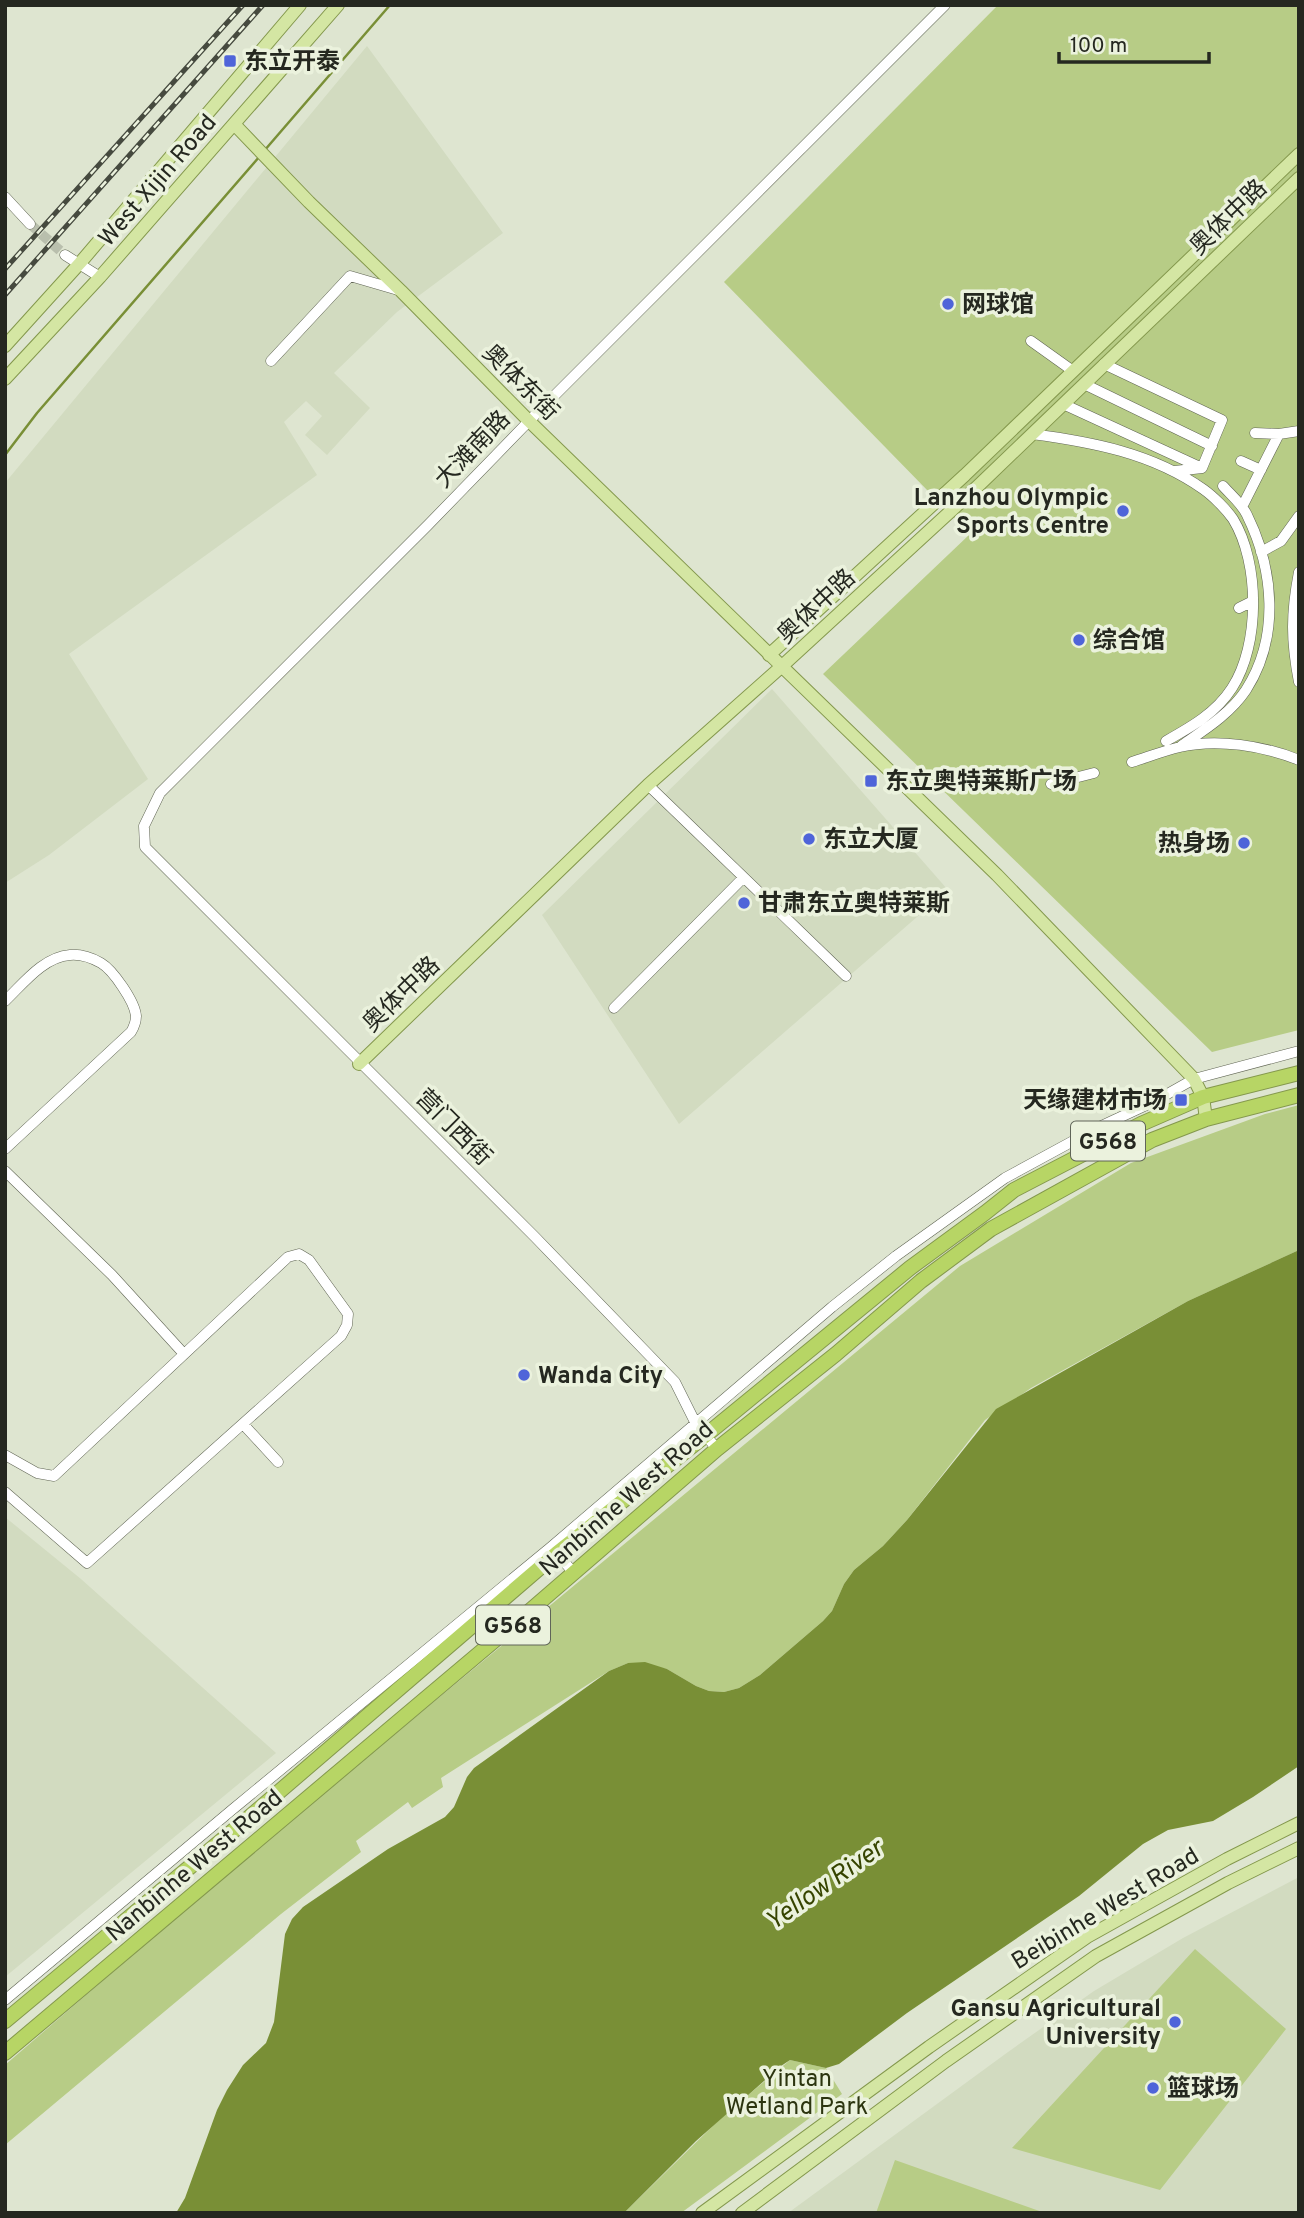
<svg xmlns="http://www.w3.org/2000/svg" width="1304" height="2218" font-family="Overpass,'Noto Sans SC',sans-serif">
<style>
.built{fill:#d2dbc0}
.green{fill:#b7cc86}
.water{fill:#798f36}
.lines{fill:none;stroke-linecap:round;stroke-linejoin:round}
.stream{stroke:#798f36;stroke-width:2.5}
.minor-tunnel{stroke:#b9bfad;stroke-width:10;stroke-dasharray:10 5;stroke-linecap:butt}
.minor-casing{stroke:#606554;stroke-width:11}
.major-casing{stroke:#84984d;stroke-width:14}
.highway-casing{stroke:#84984d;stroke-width:16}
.minor{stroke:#fff;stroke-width:10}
.major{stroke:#d4e6a3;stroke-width:12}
.highway{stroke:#b7d565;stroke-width:14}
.rail-casing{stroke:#464a3f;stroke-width:5}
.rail{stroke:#ebf2dd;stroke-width:2.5;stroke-dasharray:8;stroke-linecap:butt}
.poi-dot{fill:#4f64d9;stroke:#ebf2dd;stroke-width:2.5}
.labels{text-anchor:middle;stroke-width:7;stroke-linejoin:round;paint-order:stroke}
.shield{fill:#ebf2dd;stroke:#606559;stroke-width:2}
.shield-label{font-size:23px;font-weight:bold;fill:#252820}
.poi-label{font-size:24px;font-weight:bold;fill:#252820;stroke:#ebf2dd;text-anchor:start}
.street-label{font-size:24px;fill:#252820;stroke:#ebf2dd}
.park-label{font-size:24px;fill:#2c3510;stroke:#ebf2dd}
.water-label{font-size:26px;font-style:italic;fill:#364400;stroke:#ebf2dd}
</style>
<rect width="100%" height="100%" fill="#dee5d0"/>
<path class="built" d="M367,46L503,233L397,312L334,373L370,408L327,455L305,435L322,416L306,401L284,422L317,475L69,654L148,779L49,855L5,883V483Z
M772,689L948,890L679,1124L542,915Z
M5,1517L81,1579L276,1753L5,1977Z
M1299,1877V2213H788L1008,2052L1094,1991L1183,1938Z"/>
<path class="green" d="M998,5H1299V1030L1212,1052L823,674L970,534L724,282Z
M1299,1105V1250L1188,1301L1031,1388L985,1420L907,1520L883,1546L854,1570L844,1584L832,1611L823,1621L760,1675L739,1688L724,1692L709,1691L696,1686L667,1669L628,1663L609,1671L441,1778L443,1787L412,1808L408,1802L356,1841L361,1852L281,1914L5,2145V2065L238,1864L960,1266L1131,1163L1265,1114Z
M1195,1949L1286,2029L1160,2190L1012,2148Z
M790,2060L826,2068L842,2094L681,2213H624L723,2116Z
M895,2160L1045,2213H876Z"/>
<path class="water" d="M1299,1250V1766L1253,1797L1213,1821L1168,1830L1143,1844L1079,1896L907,2013L839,2064L826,2068L790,2060L781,2066L696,2141L624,2213H176L185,2198L217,2110L227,2090L243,2065L266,2043L274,2022L285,1934L292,1919L303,1907L388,1849L445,1817L454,1807L467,1777L474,1768L609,1671L628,1663L645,1662L667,1669L696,1686L709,1691L724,1692L739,1688L760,1675L823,1621L832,1611L844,1584L854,1570L883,1546L907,1520L996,1409L1188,1301Z"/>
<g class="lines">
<path class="stream" d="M264,151L390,5
M5,455L37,413L260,156"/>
<path class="minor-tunnel" d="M30,224L65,255"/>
<g class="minor-casing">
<path id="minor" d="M5,197L30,224
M65,255L100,277
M1031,341L1073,371
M271,361L350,276L398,290
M1104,364L1222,420L1202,468L1175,471
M1084,384L1212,446
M1063,404L1202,468
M1255,433L1279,434L1299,431
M1032,434C1092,442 1152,453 1203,489C1213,496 1226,509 1233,519C1260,563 1260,645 1232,688C1216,713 1191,727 1166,741
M1241,461L1261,470
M1242,507L1279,434
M1261,552L1281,541L1299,516
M1299,572C1291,613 1291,641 1299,682
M1239,608L1253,601
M1181,746C1204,730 1230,714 1246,690C1280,637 1274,570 1247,515C1242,504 1231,495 1223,486
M1132,762C1148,757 1163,751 1180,747C1217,738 1264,746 1299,760
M1051,784L1094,773
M648,785L846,976
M5,1001C23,984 43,957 70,955C81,954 92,958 101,963C113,970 135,1002 136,1016C136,1022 134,1027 131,1032L5,1149
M614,1008L743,878
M5,1171L112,1275L184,1354
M243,1424L278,1462
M717,1449L696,1424L675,1382L535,1237L145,847L144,826L160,793L428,525L529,421L945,5
M5,1455L37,1473L54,1476L288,1257L299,1254L309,1260L348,1314L347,1325L341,1336L87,1563L5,1492
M554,1550L573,1572
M5,2000L233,1809L551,1547L832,1307L896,1256L1005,1178L1097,1128L1155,1101L1194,1079L1299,1051"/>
</g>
<g class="major-casing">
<path id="major" d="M234,124L309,202L401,291L529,421L997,875L1194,1079L1203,1097L1206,1119
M5,346L80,263L300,5
M5,379L100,277L338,5
M769,655L965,475L1299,154
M359,1064L648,785L781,667L977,487L1299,178
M702,2213L929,2047L1087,1937L1227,1859L1299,1823
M742,2213L946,2061L1096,1956L1228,1883L1299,1848"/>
</g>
<g class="highway-casing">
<path id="highway" d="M5,2021L245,1821L557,1553L706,1435L910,1268L985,1213L1014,1190L1141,1124L1203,1097L1299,1073
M5,2053L533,1608L717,1449L836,1354L921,1281L991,1229L1152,1140L1206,1119L1299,1095"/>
</g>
<use href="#minor" class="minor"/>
<use href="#major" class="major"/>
<use href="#highway" class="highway"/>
<g class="rail-casing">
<path id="rail" d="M5,269L243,5
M5,295L263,5"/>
</g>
<use href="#rail" class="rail"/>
</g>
<g class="poi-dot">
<rect x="223" y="54" width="14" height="14" rx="3.5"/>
<circle cx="948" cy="304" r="7"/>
<circle cx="1123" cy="511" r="7"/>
<circle cx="1079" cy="640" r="7"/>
<rect x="864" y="774" width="14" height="14" rx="3.5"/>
<circle cx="809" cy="839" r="7"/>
<circle cx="1244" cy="843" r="7"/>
<circle cx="744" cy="903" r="7"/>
<rect x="1174" y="1093" width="14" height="14" rx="3.5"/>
<circle cx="524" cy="1375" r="7"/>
<circle cx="1175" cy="2022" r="7"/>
<circle cx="1153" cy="2088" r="7"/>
</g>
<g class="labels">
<g class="shield">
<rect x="1071" y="1121.5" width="74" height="39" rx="5"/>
<rect x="476" y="1605.5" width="74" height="39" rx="5"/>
</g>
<g class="shield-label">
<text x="1108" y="1149">G568</text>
<text x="513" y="1633">G568</text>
</g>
<g class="poi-label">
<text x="244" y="69">东立开泰</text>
<text x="962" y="312">网球馆</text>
<text x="1109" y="505" text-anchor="end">Lanzhou Olympic<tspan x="1109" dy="28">Sports Centre</tspan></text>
<text x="1093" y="648">综合馆</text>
<text x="885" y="789">东立奥特莱斯广场</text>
<text x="823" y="847">东立大厦</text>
<text x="1230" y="851" text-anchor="end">热身场</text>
<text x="758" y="911">甘肃东立奥特莱斯</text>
<text x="1167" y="1108" text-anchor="end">天缘建材市场</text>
<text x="538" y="1383">Wanda City</text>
<text x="1161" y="2016" text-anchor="end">Gansu Agricultural<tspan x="1161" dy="28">University</tspan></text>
<text x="1167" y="2096">篮球场</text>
</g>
<g class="street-label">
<text transform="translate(157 180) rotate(-49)" y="8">West Xijin Road</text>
<text transform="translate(1228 217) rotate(-44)" y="8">奥体中路</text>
<text transform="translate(521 382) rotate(45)" y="8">奥体东街</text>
<text transform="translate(472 449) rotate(-46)" y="8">大滩南路</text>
<text transform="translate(816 606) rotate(-43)" y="8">奥体中路</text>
<text transform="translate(401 994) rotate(-44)" y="8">奥体中路</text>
<text transform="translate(454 1127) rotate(45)" y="8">营门西街</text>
<text transform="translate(626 1498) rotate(-41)" y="8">Nanbinhe West Road</text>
<text transform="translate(194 1865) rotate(-40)" y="8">Nanbinhe West Road</text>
<text transform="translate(1105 1908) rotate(-31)" y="8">Beibinhe West Road</text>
</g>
<g class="park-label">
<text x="797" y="2086">Yintan<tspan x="797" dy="28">Wetland Park</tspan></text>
</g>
<g class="water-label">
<text transform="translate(824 1884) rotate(-35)" y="9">Yellow River</text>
</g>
</g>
<rect width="1304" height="2218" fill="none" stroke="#252820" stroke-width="14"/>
<path d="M1059 52v10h150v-10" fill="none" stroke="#252820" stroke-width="3.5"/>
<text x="1070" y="52" font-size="21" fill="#252820" stroke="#ebf2dd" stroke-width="5" paint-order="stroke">100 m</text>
</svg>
